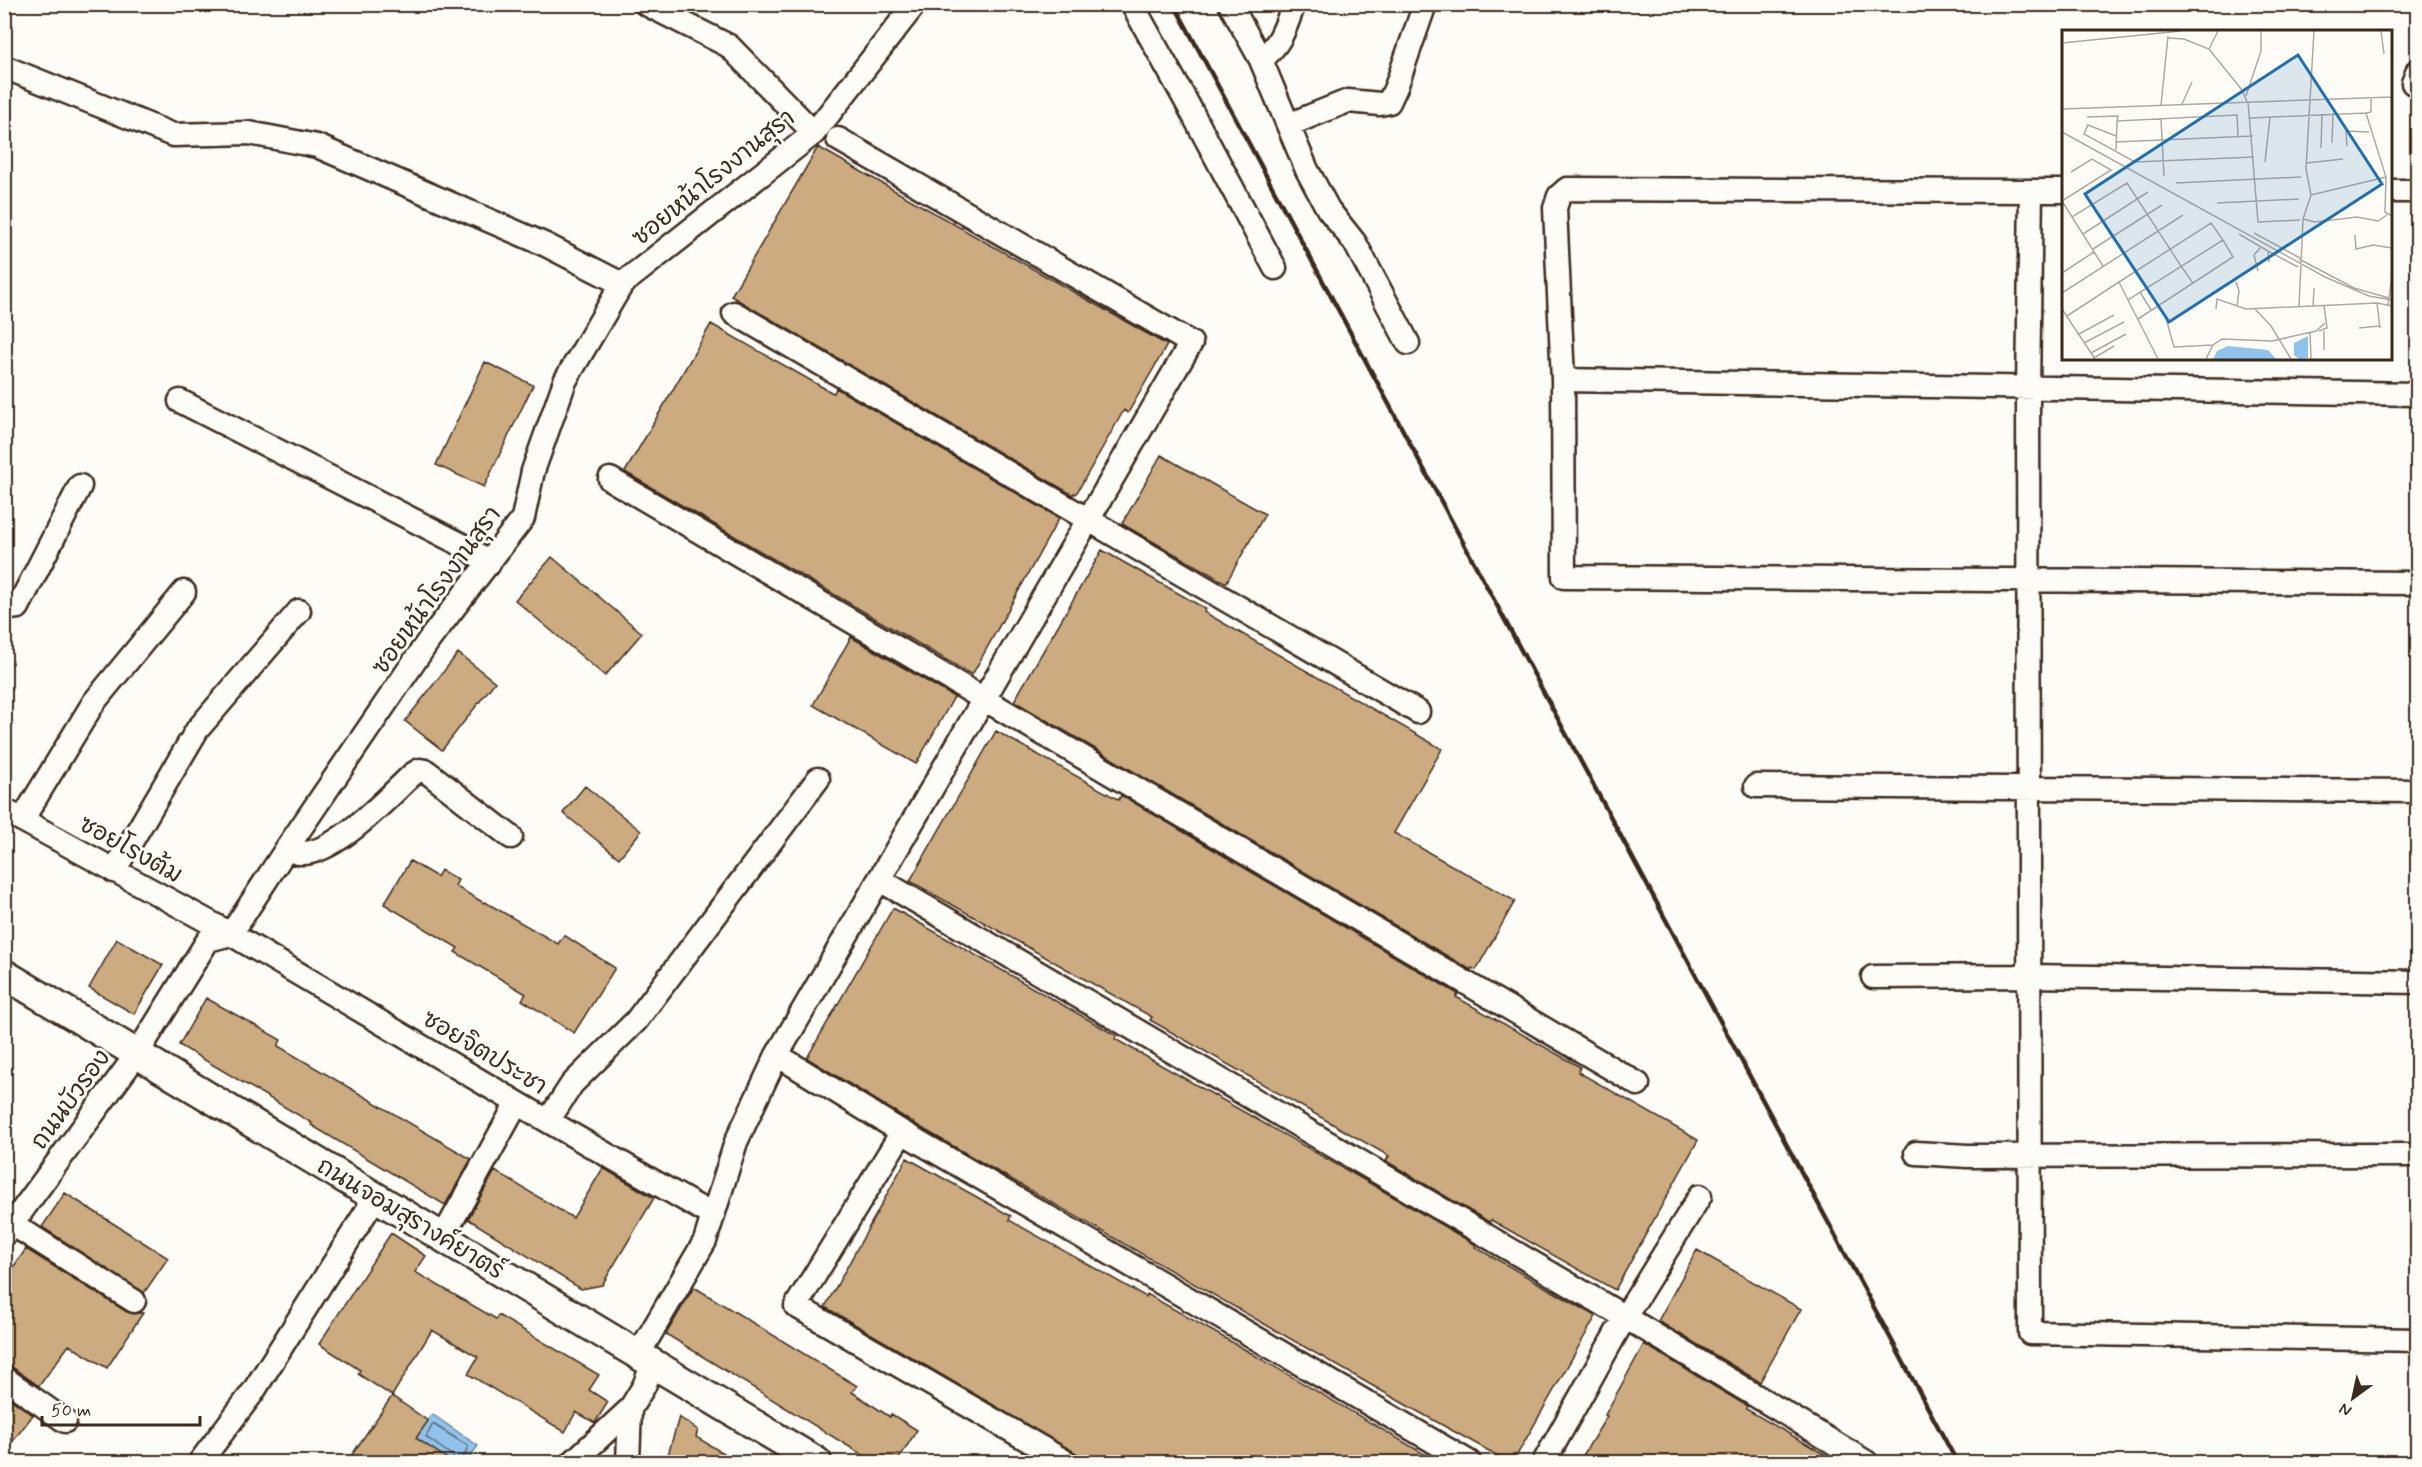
<svg xmlns="http://www.w3.org/2000/svg" width="2422" height="1467" font-family="Mynerve,'Playpen Sans Thai',sans-serif">
<style>
.water{fill:#8fc3ec;stroke:#6d869a;stroke-width:1.5}
.lines{fill:none;stroke-linecap:round;stroke-linejoin:round}
.shore{stroke:#5d6770;stroke-width:1.5}
.building{fill:#ccab80;stroke:#3b2a1e;stroke-width:1.5}
.minor-casing{stroke:#3b2a1e;stroke-width:27}
.major-casing{stroke:#3b2a1e;stroke-width:33}
.minor{stroke:#fdfcf7;stroke-width:22}
.major{stroke:#fdfcf7;stroke-width:28}
.rail{stroke:#3b2a1e;stroke-width:4.5}
.labels{text-anchor:middle;stroke-width:6;stroke-linejoin:round;paint-order:stroke}
.street-label{font-size:24px;fill:#3b2a1e;stroke:#fdfcf7}
.inset-road{fill:none;stroke:#afa8a0;stroke-width:1.5}
.view{fill:#1f6fb2;fill-opacity:0.15;stroke:#1f6fb2;stroke-width:3}
.inset-edge{fill:none;stroke:#3b2a1e;stroke-width:3}
</style>
<rect width="100%" height="100%" fill="#fdfcf7"/>
<filter id="ink" filterUnits="userSpaceOnUse"><feTurbulence type="fractalNoise" baseFrequency=".0167" numOctaves="2"/><feDisplacementMap in="SourceGraphic" scale="12" xChannelSelector="R" yChannelSelector="G"/><feConvolveMatrix kernelMatrix="1 2 1 2 8 2 1 2 1" color-interpolation-filters="sRGB"/></filter>
<g filter="url(#ink)">
<path class="water" d="M432,1414L478,1446L466,1462H452L416,1438Z"/>
<g class="lines">
<path class="shore" d="M455,1462L453,1456L426,1437L433,1424L468,1446L462,1462"/>
</g>
<path class="building" d="M818,147L1167,345L1128,413L1124,410L1076,494L1074,493L1073,495L731,296Z
M711,324L831,392L834,393L836,388L1059,518L972,675L625,472Z
M485,362L533,385L484,487L436,465Z
M1161,455L1265,514L1226,583L1122,524Z
M1102,550L1206,609L1204,612L1442,749L1394,833L1515,901L1476,970L1472,968L1471,970L1014,701Z
M552,557L642,633L605,676L515,600Z
M851,637L954,697L916,764L813,705Z
M458,653L495,682L442,750L405,721Z
M996,731L1119,800L1121,795L1458,994L1456,997L1580,1067L1578,1072L1698,1140L1615,1290L1491,1220L1489,1222L1386,1161L1389,1156L1150,1020L1152,1017L910,881Z
M585,786L641,831L619,858L563,813Z
M410,861L437,877L441,870L458,880L455,886L484,903L485,902L558,944L564,935L615,968L574,1033L522,1000L526,994L455,952L458,948L384,904Z
M893,908L1117,1036L1115,1039L1373,1185L1476,1245L1475,1247L1596,1316L1513,1462H1509L1408,1406L925,1130L807,1058Z
M117,939L163,965L134,1014L89,988Z
M206,998L281,1040L278,1046L471,1159L445,1205L311,1125L312,1123L179,1045Z
M907,1158L1011,1216L1009,1220L1146,1297L1147,1294L1251,1353L1438,1462H1093L1074,1452L825,1307Z
M603,1168L654,1198L602,1285L581,1289L468,1219L495,1171L573,1218Z
M65,1193L168,1258L144,1293L42,1227Z
M391,1233L426,1256L415,1272L496,1319L498,1315L599,1375L589,1390L608,1402L595,1423L576,1412L565,1432L468,1374L478,1357L432,1330L392,1396L358,1374L360,1370L319,1344Z
M26,1249L127,1312L143,1313L107,1368L69,1345L39,1386L12,1367L4,1365V1280Z
M1697,1250L1801,1309L1760,1382L1658,1321Z
M694,1287L857,1386L852,1392L890,1417L891,1414L917,1430L897,1462H874L666,1334Z
M1644,1344L1747,1406L1746,1409L1838,1462H1579L1607,1416L1605,1415Z
M4,1395L33,1415L4,1453Z
M392,1396L428,1421L416,1438L452,1462H347Z
M679,1417L698,1430L696,1437L738,1462H666Z"/>
<g class="lines">
<g class="minor-casing">
<path id="minor" d="M646,4L729,46L814,133
M1132,4L1187,103L1275,268
M1230,4L1261,60C1282,42 1284,30 1294,4
M1261,60L1288,125L1348,101L1380,104L1389,102L1396,87L1425,4
M4,67L173,135L249,133L317,146L546,245L622,284
M2413,83L2418,70
M1288,125L1307,170L1328,209L1355,243L1408,343
M2064,191H2031L2028,388L2030,1333L2418,1340
M2390,191H2418
M734,313L1418,712
M1563,380L1555,208L1559,196L1567,189L2031,191
M2418,394L1563,380L1564,577L2418,583
M180,401L468,548L489,564
M610,479L1638,1084
M4,605L10,608L18,607L80,486
M1756,786L2418,791
M4,810L231,934L548,1121L712,1215
M22,820L94,702L184,592
M287,848C290,850 295,853 300,853C334,856 388,797 413,774L420,770L426,771L511,837
M114,871L197,730L299,611
M880,880L1625,1317L1866,1462
M1873,977L2030,976L2418,982
M777,1055L902,1132L1469,1462
M548,1121L572,1084L636,1021L818,779
M902,1132L796,1306L1066,1462
M1916,1153L1968,1156L2418,1155
M12,1224L134,1301
M4,1235L137,1054L208,940L231,934L287,848L429,640L523,518L533,471L565,381L622,284L814,133L915,4
M443,1237L517,1103
M638,1355L705,1241L736,1142L777,1055L1191,343L838,139
M4,1378L65,1421
M200,1462L253,1392L375,1198
M573,1462L630,1409
M628,1462L630,1409L644,1386L653,1364
M1544,1462L1625,1317L1700,1196"/>
</g>
<g class="major-casing">
<path id="major" d="M4,974L817,1462"/>
</g>
<use href="#minor" class="minor"/>
<use href="#major" class="major"/>
<path class="rail" d="M1174,4L1957,1462"/>
</g>
</g>
<g class="labels">
<g class="street-label">
<text transform="translate(713 177) rotate(-39)" y="8">ซอยหน้าโรงงานสุรา</text>
<text transform="translate(436 590) rotate(-54)" y="8">ซอยหน้าโรงงานสุรา</text>
<text transform="translate(131 849) rotate(29)" y="8">ซอยโรงต้ม</text>
<text transform="translate(485 1052) rotate(31)" y="8">ซอยจิตประชา</text>
<text transform="translate(70 1099) rotate(-54)" y="8">ถนนบัวรอง</text>
<text transform="translate(411 1218) rotate(31)" y="8">ถนนจอมสุรางค์ยาตร์</text>
</g>
</g>
<g transform="translate(2062 30)">
<rect width="330" height="330" fill="#fdfcf7"/>
<path d="M246,306V328L237,329L232,325V313ZM166,316L206,320L214,329H151L155,321Z" fill="#8fc3ec"/>
<path class="inset-road" d="M319,1L322,24M106,8L122,9L147,19L180,60L185,72M0,13L119,1M147,19L156,1M184,66L199,21V1M186,72L196,192L238,190M120,74L130,52M99,75L106,6M0,79L330,67M304,83L309,82V69M25,87L56,86L55,91L175,85L176,106M188,88L304,83L324,147L323,182L330,186M99,89L102,146M0,102L263,247L307,266L330,270M54,106L26,95L22,104L73,132L192,127M54,112L191,106M270,113L271,83M285,116L284,101L307,102M259,118L260,84M54,120L55,91M203,132L208,87M245,133L281,129M114,153L239,147M249,165L324,147M0,171L10,187L65,153L119,236L131,253L76,289M0,171L49,140L30,129L9,142M155,173L237,169M10,187L41,236M241,189L253,192L295,187L316,191L325,185M192,203L238,228M21,204L86,162M177,204L199,217M293,205L294,219L311,215L330,218M31,219L100,175M237,229L292,258L327,268M207,232L206,221L236,237M196,241L192,225L199,217L206,221M0,243L32,222M174,252L177,261L175,276M131,253L171,227L161,210M78,262L89,280M0,263L121,185M66,270L96,329M315,273L318,298M326,275L330,245M251,276L252,258M237,277L241,189L249,165L244,139L252,1M0,279L33,329M154,279L155,269L184,279L315,273L330,276M193,279L209,296L229,329M103,285L112,317L151,315M5,286L57,252L149,193L161,210L66,270L57,252M297,298L317,296M257,301L265,298L262,276M262,301V320M248,302L249,329M17,304L52,285M22,313L62,292M29,323L64,304M32,328L52,316M144,329L151,315L160,309L210,311L254,301L263,293"/>
<path class="view" d="M236,25L320,154L107,292L23,164Z"/>
<rect width="330" height="330" class="inset-edge"/>
</g>
<rect width="2422" height="1467" fill="none" stroke="#fdfcf7" stroke-width="24"/>
<rect x="12" y="12" width="2398" height="1443" fill="none" stroke="#3b2a1e" stroke-width="2" filter="url(#ink)"/>
<g transform="translate(2353 1398) rotate(213)" stroke="#fdfcf7" stroke-width="4.5" paint-order="stroke">
<path d="M0-4.5L10 22L0 15L-10 22Z" fill="#3b2a1e"/>
<text y="-9" font-size="16" font-weight="bold" text-anchor="middle" fill="#3b2a1e">N</text>
</g>
<path d="M42 1416v9h158v-9" fill="none" stroke="#3b2a1e" stroke-width="3"/>
<text x="51" y="1416" font-size="18" fill="#3b2a1e" stroke="#fdfcf7" stroke-width="4.5" paint-order="stroke">50 m</text>
</svg>
